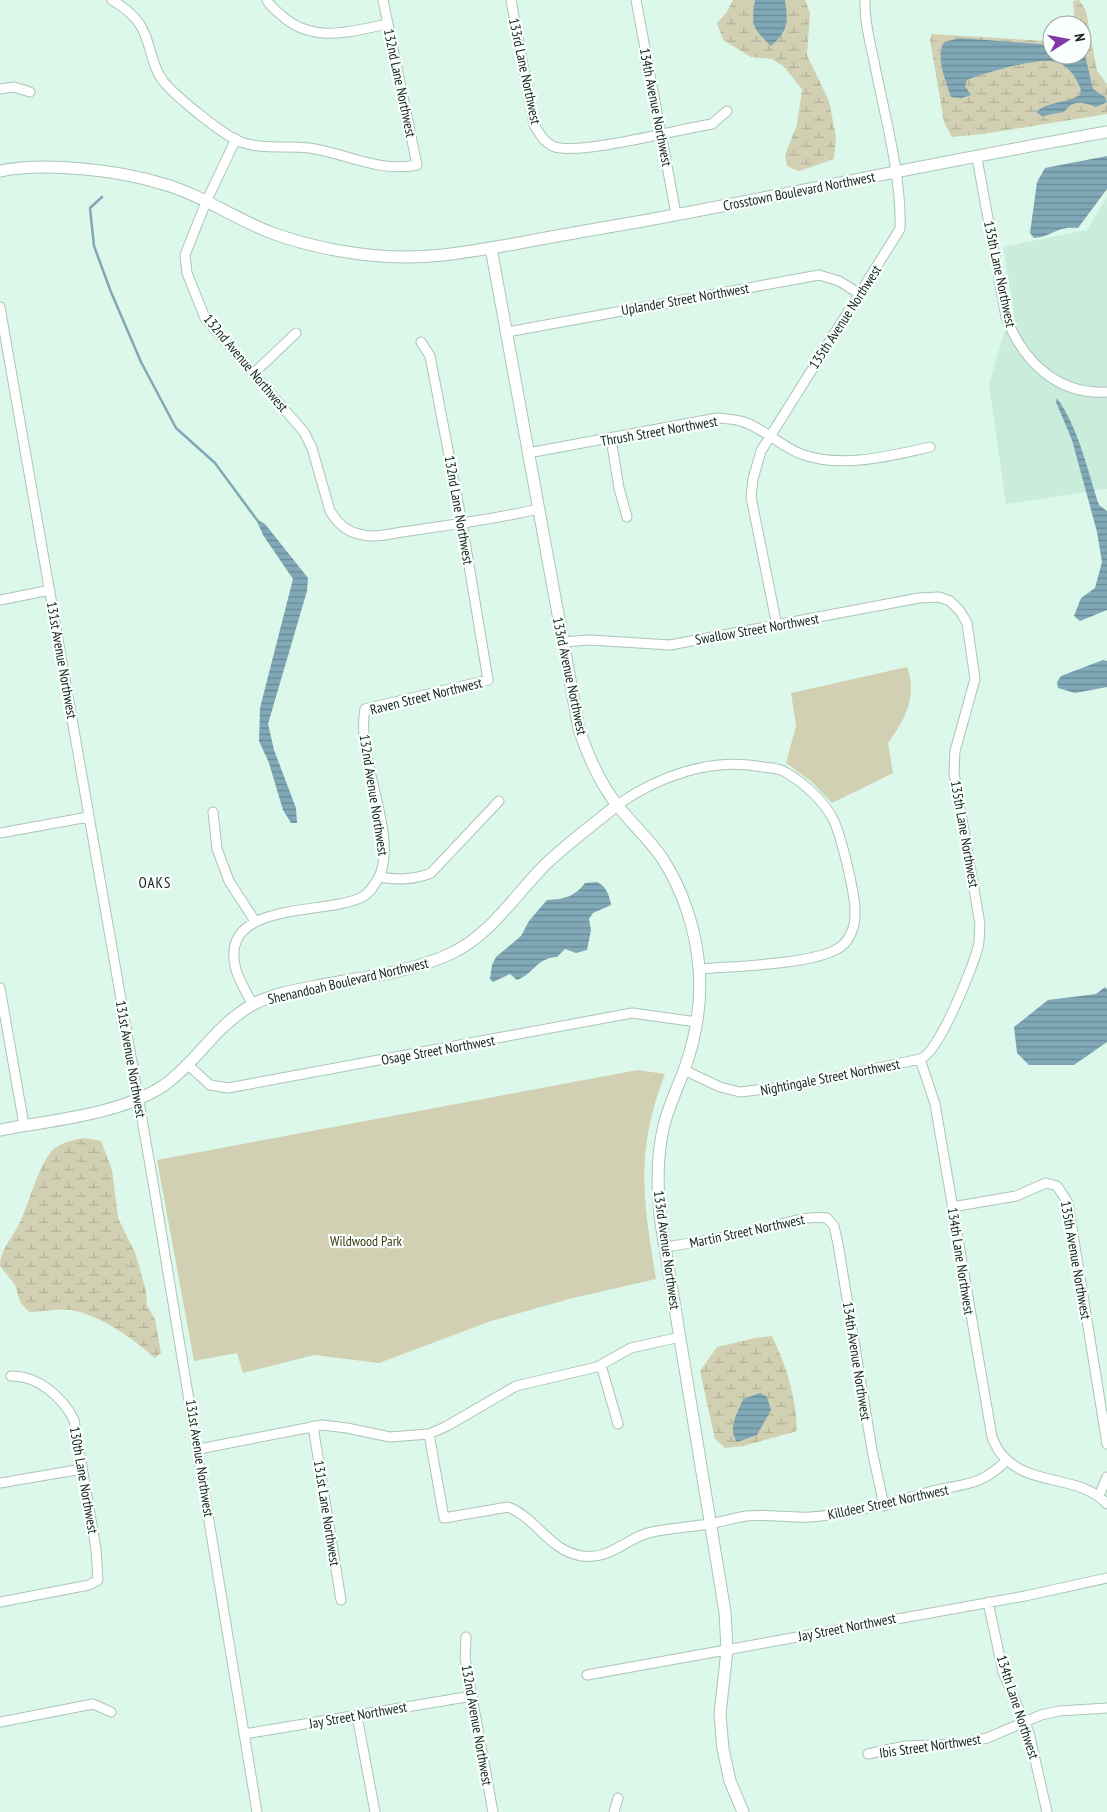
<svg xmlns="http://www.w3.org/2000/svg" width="1107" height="1812" font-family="'PT Sans Narrow',sans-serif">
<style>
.built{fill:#c9ecdb}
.wetland{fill:url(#wetland-marsh)}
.park{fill:#d1d0b2}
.water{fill:url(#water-rules)}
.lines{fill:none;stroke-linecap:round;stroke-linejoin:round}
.stream{stroke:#80a8b7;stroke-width:2.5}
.minor-casing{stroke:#abc5b8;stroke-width:11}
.tertiary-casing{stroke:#abc5b8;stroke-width:13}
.minor{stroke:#fff;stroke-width:9}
.tertiary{stroke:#fff;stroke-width:11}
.labels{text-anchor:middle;stroke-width:4.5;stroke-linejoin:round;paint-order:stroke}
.street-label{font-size:14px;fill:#18221d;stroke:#f9fffc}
.park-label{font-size:14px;fill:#403c10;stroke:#f9fffc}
.neighbourhood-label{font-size:15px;letter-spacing:1px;fill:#18221d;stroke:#f9fffc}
</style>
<defs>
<pattern id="wetland-marsh" width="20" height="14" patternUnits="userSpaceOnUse" patternTransform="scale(1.25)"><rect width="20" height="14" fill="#d1d0b2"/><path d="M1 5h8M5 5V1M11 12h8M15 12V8" fill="none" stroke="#b3b299"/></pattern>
<pattern id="water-rules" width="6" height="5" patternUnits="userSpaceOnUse" patternTransform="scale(1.25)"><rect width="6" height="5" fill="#80a8b7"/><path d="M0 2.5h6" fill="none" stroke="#688894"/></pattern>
</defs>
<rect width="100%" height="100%" fill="#dcf8ea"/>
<path class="built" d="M1107,197V489L1006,504L989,384L1004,333L1014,312L1003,247L1087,230Z"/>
<path class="wetland" d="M733,0H805L810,13L807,55L829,101L836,137L834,159L799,171L787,166L785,155L797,125L802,89L784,67L772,59L751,57L723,40L717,23L727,12Z
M1079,0L1086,11L1097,71L1107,84V114L983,134L952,137L944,122L930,40L932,34L1046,41L1052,42V55H1082V25H1075L1073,1Z
M84,1138L101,1141L112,1170L118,1218L136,1255L146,1291L147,1306L155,1319L161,1353L155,1358C134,1339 100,1315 71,1310C59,1308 42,1312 29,1312L20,1302L15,1285L0,1266C0,1251 10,1241 17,1228C29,1207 38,1162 55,1148C63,1142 74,1140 84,1138Z
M772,1336C787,1367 796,1397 797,1431L743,1446L725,1448L715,1439L700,1371L717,1347L755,1338Z"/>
<path class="park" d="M907,667C918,695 905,720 888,743L893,773L832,803L812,782L786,763L796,726L791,693Z
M638,1070L665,1074C635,1151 643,1200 656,1279L573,1298L491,1321L379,1363L314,1355L243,1373L237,1353L194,1361L157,1160Z"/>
<path class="water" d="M755,0H785C788,22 789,30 771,46C752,28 751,25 755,0Z
M1086,27L1088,40L1085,55L1093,89L1105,97L1107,102L1096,107C1082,102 1074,99 1064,112L1042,116L1036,112C1049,101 1064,104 1080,95L1081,90C1077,79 1070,67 1059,63C1041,55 986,73 967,80L965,86L971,95L961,98L951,97C946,82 935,56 944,42L960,38L1052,45V55H1082V29Z
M1107,156V189L1078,228C1056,226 1054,236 1034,238L1030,233L1037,182L1045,168Z
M1057,398C1079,429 1087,469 1099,505L1107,511V610L1080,621L1074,616L1081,598L1095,588L1102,562L1097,532L1072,440L1056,402Z
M256,519L265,524L308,578L307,591L268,724L274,750L296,808L297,823H291L283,810L269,763L259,741L260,708L293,579L263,535Z
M1103,660L1107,661V687L1075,693L1058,688L1057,682L1061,676Z
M597,882C607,887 609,895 611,905L593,913L589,919L591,930L587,950L576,953L565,949L557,957C536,958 534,974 517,980L510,974L493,982L490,979L492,965L496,957L521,936L529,921L547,900C565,899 574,897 585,883Z
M1105,987L1107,989V1042L1074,1065H1029L1017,1053L1014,1027L1048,1000L1096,994Z
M760,1393L767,1397L771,1410L757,1435L737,1442C727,1429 738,1412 743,1399Z"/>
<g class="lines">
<path class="stream" d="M102,197L90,208L94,246L111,292L141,362L176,428L215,463L257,520"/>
<g class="minor-casing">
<path id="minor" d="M112,0C124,7 138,18 144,32C151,48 152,66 163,81C175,96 224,136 241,142C263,150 286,145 309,148C346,153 378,173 417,165L383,0
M267,0C270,6 275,10 280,14C311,44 350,32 387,24
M511,0L534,125C540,134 544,143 555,147C582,155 679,129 712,124L727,111
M636,0L676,214
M0,89L14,87L30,92
M236,139L206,202L185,255L187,273L205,318L304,432L312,448L330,511C337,522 345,531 359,534C374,539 393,533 409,531C452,525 496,519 538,509
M977,158L1006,317C1023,361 1057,395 1107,392
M0,307L154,1188L257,1812
M507,332L819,275L839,281L860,294
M254,373L296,333
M611,439L619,488L627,517
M528,453L717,418C726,419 736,419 744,422C764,429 781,446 801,454C842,469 889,456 930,447
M0,600L50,590
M777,626L751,497L753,479L761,451L900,229C902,177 884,113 874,61C870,42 864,20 865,0
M562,642L590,640L670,645L919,598L939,597L950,601L960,611L967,623L975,679L955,751L954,773L980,924C979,931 980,940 978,947C973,967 938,1055 920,1059L799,1085L740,1092L720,1087L684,1070
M617,805C659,776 711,757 763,767C770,768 779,768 785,772C803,782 823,800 833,819C841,835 856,896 855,914C855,928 849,943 837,949C809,965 733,966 699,969
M213,812L217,849L229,881L255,921
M0,833L88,817
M379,877C398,880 413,880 431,873L499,801
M0,988L24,1125
M253,1005C247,994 240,982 236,970C217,899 326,916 362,897C370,893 375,884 379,877C399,834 355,759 365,709L488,680L462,523L430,356L421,342
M920,1059L935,1104L992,1437C995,1444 998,1452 1004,1457C1032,1487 1079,1474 1107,1504
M187,1064L210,1085L228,1088L632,1013L697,1022
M952,1207L1016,1196L1046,1183L1057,1186L1068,1203L1107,1444
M666,1247C697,1242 728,1237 759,1230C782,1225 803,1215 827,1218L834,1226L838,1244L872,1450L884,1506
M601,1365L618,1424
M313,1426L341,1600
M429,1434L444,1518L508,1507C537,1518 549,1551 582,1556C613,1560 626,1537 652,1532C671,1528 690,1527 709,1524C721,1522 733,1518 746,1516C767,1514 789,1518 810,1517C851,1514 889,1503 929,1492C963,1483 979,1488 1007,1460
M199,1449L322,1425L347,1428L390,1437L429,1434L447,1426L516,1386L597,1367L631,1348L680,1337
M0,1483L82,1469
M1099,1496L1107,1477
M0,1602L89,1585L98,1580L96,1549L74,1420C63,1398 38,1375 11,1376
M988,1602L1003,1672L1029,1733L1047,1812
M466,1637L465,1658L493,1812
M587,1675L1025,1596L1107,1578
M357,1716L375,1812
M0,1722L93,1704L111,1712
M244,1734L472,1696
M868,1754L905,1746L959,1744L987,1738L1041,1715L1059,1711L1107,1708
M614,1812L618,1798"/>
</g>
<g class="tertiary-casing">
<path id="tertiary" d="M0,171C46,162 119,170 163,184C202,195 235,219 272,233C313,248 363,257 406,257C443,257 478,250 514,244C555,236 596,229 637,222C794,193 950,160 1107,132
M491,248L579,729C588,756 600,784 618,806C632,824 649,839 662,858C683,890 696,930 699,968C702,1002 696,1036 685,1068C678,1087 669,1105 664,1125C656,1157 657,1190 661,1223L725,1612L727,1650L720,1714L723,1749L730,1781L743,1812
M0,1130C51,1120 119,1115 163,1086C196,1063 215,1026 252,1005C272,994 295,990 317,986C362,977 410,973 452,953C492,934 516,893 547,863C569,842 594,824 617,805"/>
</g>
<use href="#minor" class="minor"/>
<use href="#tertiary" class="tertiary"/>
</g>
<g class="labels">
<g class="street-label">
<text transform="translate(525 71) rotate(78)" y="5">133rd Lane Northwest</text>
<text transform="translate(400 83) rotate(78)" y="5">132nd Lane Northwest</text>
<text transform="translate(656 107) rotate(79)" y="5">134th Avenue Northwest</text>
<text transform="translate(799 191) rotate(-11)" y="5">Crosstown Boulevard Northwest</text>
<text transform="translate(1000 274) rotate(78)" y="5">135th Lane Northwest</text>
<text transform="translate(685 299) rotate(-10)" y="5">Uplander Street Northwest</text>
<text transform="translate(845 317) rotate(-57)" y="5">135th Avenue Northwest</text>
<text transform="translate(246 363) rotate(50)" y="5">132nd Avenue Northwest</text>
<text transform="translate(659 431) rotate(-10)" y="5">Thrush Street Northwest</text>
<text transform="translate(459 510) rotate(80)" y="5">132nd Lane Northwest</text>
<text transform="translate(757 629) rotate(-10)" y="5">Swallow Street Northwest</text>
<text transform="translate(62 660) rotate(80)" y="5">131st Avenue Northwest</text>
<text transform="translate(570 676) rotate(78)" y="5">133rd Avenue Northwest</text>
<text transform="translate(426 696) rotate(-14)" y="5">Raven Street Northwest</text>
<text transform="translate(374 795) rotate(81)" y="5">132nd Avenue Northwest</text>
<text transform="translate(965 834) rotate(80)" y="5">135th Lane Northwest</text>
<text transform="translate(348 981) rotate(-13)" y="5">Shenandoah Boulevard Northwest</text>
<text transform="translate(438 1050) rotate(-10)" y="5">Osage Street Northwest</text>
<text transform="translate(131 1059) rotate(80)" y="5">131st Avenue Northwest</text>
<text transform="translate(830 1077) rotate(-11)" y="5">Nightingale Street Northwest</text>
<text transform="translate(747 1231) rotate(-12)" y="5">Martin Street Northwest</text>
<text transform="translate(667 1250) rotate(82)" y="5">133rd Avenue Northwest</text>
<text transform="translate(1076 1260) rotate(80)" y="5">135th Avenue Northwest</text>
<text transform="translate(961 1261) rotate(81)" y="5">134th Lane Northwest</text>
<text transform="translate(857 1361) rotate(81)" y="5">134th Avenue Northwest</text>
<text transform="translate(200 1458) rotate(81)" y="5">131st Avenue Northwest</text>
<text transform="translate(84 1480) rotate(80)" y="5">130th Lane Northwest</text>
<text transform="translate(888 1502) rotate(-12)" y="5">Killdeer Street Northwest</text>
<text transform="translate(327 1513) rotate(81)" y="5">131st Lane Northwest</text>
<text transform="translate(847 1627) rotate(-11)" y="5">Jay Street Northwest</text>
<text transform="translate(1018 1707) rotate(72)" y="5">134th Lane Northwest</text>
<text transform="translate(358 1715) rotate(-10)" y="5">Jay Street Northwest</text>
<text transform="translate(477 1725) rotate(80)" y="5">132nd Avenue Northwest</text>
<text transform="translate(930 1746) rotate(-8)" y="5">Ibis Street Northwest</text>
</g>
<g class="park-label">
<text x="366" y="1246">Wildwood Park</text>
</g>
<g class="neighbourhood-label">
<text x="155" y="888">OAKS</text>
</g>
</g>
<g transform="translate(1067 40) rotate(79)"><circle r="24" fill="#f9fffc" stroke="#9fa7a3"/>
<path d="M0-4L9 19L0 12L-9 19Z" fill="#8338aa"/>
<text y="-8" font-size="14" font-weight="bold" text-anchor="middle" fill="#18221d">N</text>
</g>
</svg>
